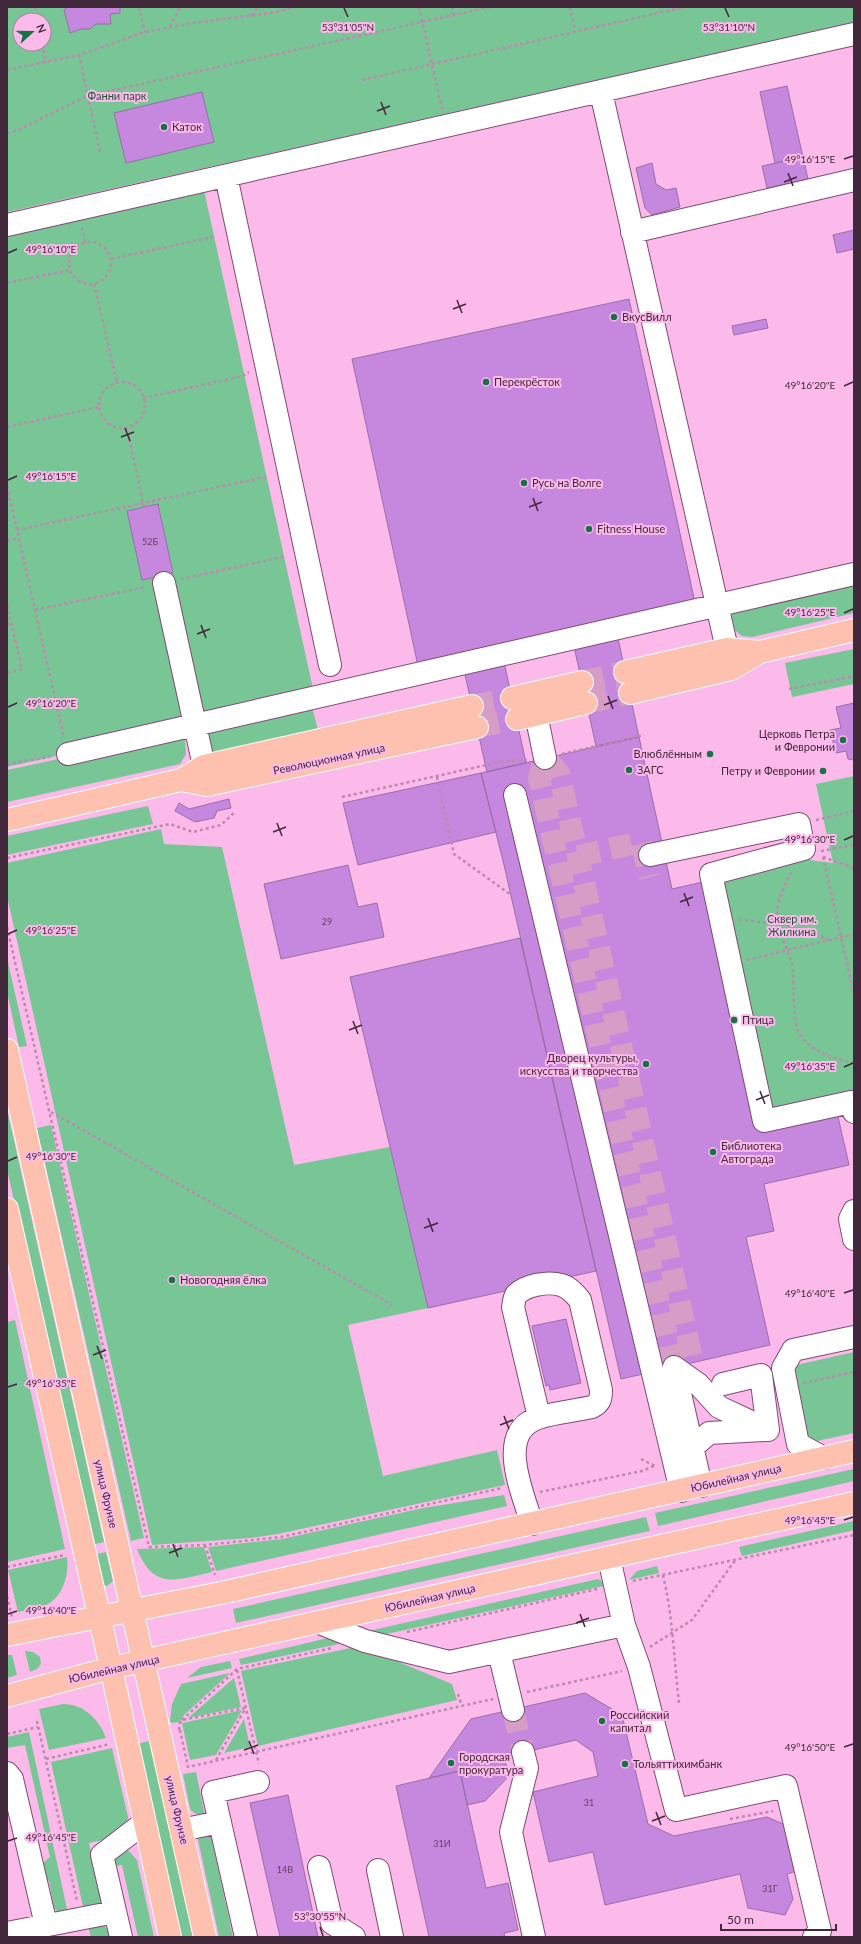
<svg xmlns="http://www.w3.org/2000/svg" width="861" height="1944" font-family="Lato,sans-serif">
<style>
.green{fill:#78c596;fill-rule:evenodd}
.building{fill:#c687de;stroke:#986fa8}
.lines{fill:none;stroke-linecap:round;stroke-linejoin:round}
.minor-tunnel{stroke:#d69dc7;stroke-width:22;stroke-dasharray:22 11;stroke-linecap:butt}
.major-tunnel{stroke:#d69dc7;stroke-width:22;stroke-dasharray:22 11;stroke-linecap:butt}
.minor-casing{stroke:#824975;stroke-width:24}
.major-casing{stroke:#fff;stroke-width:24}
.path{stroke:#bc89af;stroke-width:2.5;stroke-dasharray:3 3;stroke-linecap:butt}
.minor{stroke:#fff;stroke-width:22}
.major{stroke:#fec1b0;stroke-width:22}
.ticks{fill:none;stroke:#42283b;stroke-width:1.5}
.poi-dot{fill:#187145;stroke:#fbbaea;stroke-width:1.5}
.labels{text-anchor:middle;stroke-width:4;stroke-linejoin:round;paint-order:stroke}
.number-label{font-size:9px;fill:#634064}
.park-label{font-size:11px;fill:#245137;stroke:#fbbaea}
.poi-label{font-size:11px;fill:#42283b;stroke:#fbbaea;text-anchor:start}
.street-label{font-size:11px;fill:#42283b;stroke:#fbbaea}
.ticks-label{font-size:10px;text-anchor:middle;fill:#42283b;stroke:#fbbaea;stroke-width:4;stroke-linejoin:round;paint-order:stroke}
</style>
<rect width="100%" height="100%" fill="#fbbaea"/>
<path class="green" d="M7,7H854V23L7,212ZM20,20H44V44H20Z
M202,181L315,698L7,767V225Z
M854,580V613L752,637L742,636L732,628L729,612Z
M854,649V684L792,697L785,663Z
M311,703L319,734L221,756L209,753L199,728Z
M184,732L186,754L180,764L7,802V770Z
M854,776V1096L769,1115L720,879L803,859L833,863L816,784Z
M148,806L153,824L7,855V836Z
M161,829L164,844L222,847L294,1165L390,1147L428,1308L348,1325L383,1476L497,1450L505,1485L278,1534L250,1538L152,1545L7,896V863Z
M7,958L27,1046L19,1047L7,992Z
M7,1109L104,1542L91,1545L7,1169Z
M51,1125L144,1538L131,1541L37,1128Z
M15,1320L65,1549L7,1562V1322Z
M854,1352V1433L808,1443L792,1366Z
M854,1469V1481L658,1526L655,1513Z
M504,1495L507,1506L216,1571L208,1547L282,1539L423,1508Z
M646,1517L650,1531L236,1623L233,1609Z
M854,1521V1530L742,1556L739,1547Z
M204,1547L212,1572C176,1580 154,1591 137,1549Z
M106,1552L113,1581L107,1586L103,1585L93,1555Z
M67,1557C69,1573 64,1595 48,1604C39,1609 28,1610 18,1612L8,1570Z
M657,1566L659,1573L629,1580L637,1571Z
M598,1579L608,1585L373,1637L364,1632Z
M328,1638H335L348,1642L241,1665L239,1659Z
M360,1646L452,1684L457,1700L258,1746L241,1671Z
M25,1651L33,1652L40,1657L41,1664L37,1669L30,1672Z
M7,1655H12L17,1675L7,1678Z
M230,1661L232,1668L187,1678L201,1667Z
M230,1673L184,1715L180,1722L172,1723L170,1721L172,1704L181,1684Z
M234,1678L241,1707L188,1718Z
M63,1704C84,1704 99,1719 106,1738L49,1750L39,1709Z
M242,1710L216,1755L190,1760L182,1723Z
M244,1719L250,1747L224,1753Z
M29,1732L68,1914L59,1913L54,1908L49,1881L46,1879L42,1864L50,1857L25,1745L7,1748V1737Z
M149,1741L193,1937H180L137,1744Z
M112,1748L128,1817C126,1838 106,1839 89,1843L102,1901L101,1904L84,1911L51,1762Z
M196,1772L205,1816L194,1813L190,1809L183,1774Z
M209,1833L211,1836L233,1937H219L197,1835Z
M121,1850H128L137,1860L154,1937H138L122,1865L109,1867Z
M88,1925H103L109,1930L111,1937H91Z"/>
<path class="building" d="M68,7H120V13L110,14L111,24H96L90,29H81L70,33L64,10Z
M787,86L803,157L775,163L760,92Z
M202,92L214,142L126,163L114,113Z
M803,157L808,179L767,188L762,166Z
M652,163L656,184L666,190L676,188L680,207L652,215L645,208L636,168Z
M854,230V249L837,253L833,235Z
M629,299L696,607L418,666L352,359Z
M766,319L768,328L734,335L732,326Z
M158,504L173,573L142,580L127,511Z
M615,624L639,737L596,746L571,633Z
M501,648L526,763L487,772L461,657Z
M854,703V760L848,759L846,751L836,753L830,730L841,728L836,707Z
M639,737L672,889L703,882L757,1126L836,1108L849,1165L764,1184L774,1231L746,1237L770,1345L621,1379L504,865L481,773Z
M481,773L496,832L358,865L343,803Z
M229,799L231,808L217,811L214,818L195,822L175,811L179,803L189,809Z
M348,865L358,907L377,903L384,937L281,959L264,884Z
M520,938L596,1271L428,1308L350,977Z
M566,1319L581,1383L550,1390L549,1385L546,1386L532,1326Z
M585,1693L622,1715L648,1824L674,1836L767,1817L790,1827L800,1870L787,1874L793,1899L785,1915L748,1908L740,1874L605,1905L593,1852L549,1862L533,1792L598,1776L593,1752L576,1740L504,1757L509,1776L485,1801L467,1805L460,1771L429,1778L471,1719Z
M460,1771L486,1888L508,1883L518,1930L504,1933L505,1937H429L396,1786Z
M288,1795L318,1937H280L250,1803Z"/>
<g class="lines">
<path class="minor-tunnel" d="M578,856L641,842L650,877
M674,1367L539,778L545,758L559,773L693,1362
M513,1710L523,1752"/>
<path class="major-tunnel" d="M582,682L625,672
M586,703L630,693
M472,706L512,698
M477,727L517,719"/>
<g class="minor-casing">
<path id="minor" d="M601,92L727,649
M226,176L330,665
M7,225L854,34
M632,232L854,180
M164,583L204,766
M536,714L545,758
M68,754L854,574
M515,795L681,1491
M650,855L799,824L804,849L711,874L764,1121L851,1102L854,1112
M854,1211L850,1219L854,1239
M674,1367L701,1486
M674,1367L698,1384L719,1407L768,1430
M723,1384L761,1375L768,1430
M693,1447L709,1433L766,1430
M824,1458L798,1444L783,1368L793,1350L854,1337
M532,1524C523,1493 495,1433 538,1418C555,1412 575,1411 592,1407C600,1403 601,1399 601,1390L580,1300C575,1294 569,1287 561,1285C548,1281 525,1285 516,1295C514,1298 514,1303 513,1307L539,1417
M609,1558L624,1625L639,1667L676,1810L786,1786L820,1931L814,1937
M320,1623L365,1641L449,1662L624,1625
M499,1652L513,1710
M523,1752L527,1768L511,1832L534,1937
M7,1773L12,1779L46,1925
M181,1830L220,1822
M319,1867L332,1923L354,1937
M378,1870L392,1937
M7,1933L115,1912
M121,1937L102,1855L145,1822
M246,1937L213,1792L258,1782"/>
</g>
<g class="major-casing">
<path id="major" d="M625,672L727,649L760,652L854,630
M630,693L731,669L760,652
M512,698L582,682
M517,719L586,703
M181,780L207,785L477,727
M7,820L181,780L204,766L472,706
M7,1050L205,1937
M7,1209L111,1668L170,1937
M7,1635L221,1593L854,1451
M7,1696L111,1668L854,1503"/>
</g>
<path class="path" d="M35,7L37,20
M139,7L145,32
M419,7L442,109
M452,7L454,15
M570,7L575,32
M251,15L258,7
M170,27L180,7
M42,44L46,62
M79,55L100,152
M7,70L79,55L145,32L193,23L277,12L293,7
M362,80L685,7
M7,133L16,131L87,96L490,7
M82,227L85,242
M69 263a21 21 0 1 1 42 0a21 21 0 1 1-42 0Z
M111,259L213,237
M7,283L70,270
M94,284L117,383
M99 405a23 23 0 1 1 46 0a23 23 0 1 1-46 0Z
M143,398L243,376L249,372
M7,427L99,407
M127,428L144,507
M7,486L64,738
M17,530L265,477
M7,541L19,538
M181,579L283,557
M7,605L22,669L7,673
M35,610L146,587
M7,625L11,623
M789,689L854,676
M562,754L644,735
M7,764L50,757
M437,777L454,854L511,895
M342,797L500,762L527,760
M816,820L854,811
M821,851L854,845
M823,857L854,994
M823,857L854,868
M7,858L170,824L193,832L221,825L235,812
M791,872C786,884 778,898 777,912C776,932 791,951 793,971C794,986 792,1025 801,1036C814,1054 834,1058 854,1063
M739,920C770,923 801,924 828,940
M7,927L149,1547L205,1545L281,1537L502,1488
M747,960L854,934
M51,1112L392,1305
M803,1383L854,1372
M641,1459L655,1466
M540,1492L642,1471L654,1466
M205,1545L215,1575
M7,1567L65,1555
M663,1575C673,1617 674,1660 679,1703
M633,1581L854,1535
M7,1596L12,1617
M407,1632L597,1589
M650,1647L692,1620L736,1559
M237,1670L259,1764
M527,1692L622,1671
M458,1694L462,1706
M182,1720L237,1669L332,1648
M37,1721L77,1901
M179,1730L180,1723L182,1720L245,1708
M180,1730L188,1767L493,1699
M7,1734L38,1727
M46,1759L110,1744
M216,1760L245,1709
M730,1819L773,1811"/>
<use href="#minor" class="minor"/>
<use href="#major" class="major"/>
</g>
<path class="ticks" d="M344,8L348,17M725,8L729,17M381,102L386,115M377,111L390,106M844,159L853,156M788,173L793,186M784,182L797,177M8,253L17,249M457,300L462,313M453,309L466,304M844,386L853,382M125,428L130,441M121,437L134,432M8,480L17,476M533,498L538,511M529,507L542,502M844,613L853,609M201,625L206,638M197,634L210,629M608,696L613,709M604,705L617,700M8,707L17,703M277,823L282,836M273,832L286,827M844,840L853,836M684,893L689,906M680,902L693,897M8,934L17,930M353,1021L358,1034M349,1030L362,1025M844,1067L853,1063M760,1091L765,1104M756,1100L769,1095M8,1161L17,1157M428,1218L433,1232M424,1228L438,1223M844,1293L853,1290M97,1346L102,1359M93,1355L106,1350M8,1387L17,1384M504,1416L509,1429M500,1425L513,1420M844,1520L853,1517M173,1544L178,1557M169,1553L182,1548M8,1614L17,1611M580,1614L585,1627M576,1623L589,1618M249,1741L254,1754M844,1747L853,1744M244,1750L258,1745M656,1812L661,1825M652,1821L665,1816M8,1841L17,1838M320,1927L323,1936"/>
<g class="poi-dot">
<circle cx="164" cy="127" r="4"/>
<circle cx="614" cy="317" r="4"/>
<circle cx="486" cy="382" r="4"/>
<circle cx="524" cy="483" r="4"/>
<circle cx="589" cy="529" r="4"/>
<circle cx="843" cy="740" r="4"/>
<circle cx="710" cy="754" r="4"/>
<circle cx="629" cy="770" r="4"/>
<circle cx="823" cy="771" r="4"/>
<circle cx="734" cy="1020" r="4"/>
<circle cx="646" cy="1064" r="4"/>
<circle cx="713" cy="1152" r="4"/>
<circle cx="172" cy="1280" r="4"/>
<circle cx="602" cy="1721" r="4"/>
<circle cx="451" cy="1763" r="4"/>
<circle cx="625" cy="1764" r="4"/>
</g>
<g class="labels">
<g class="number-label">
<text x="150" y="545">52Б</text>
<text x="327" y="925">29</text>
<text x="589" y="1806">31</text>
<text x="442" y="1847">31И</text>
<text x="285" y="1873">14В</text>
<text x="770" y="1892">31Г</text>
</g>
<g class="park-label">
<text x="117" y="100">Фанни парк</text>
<text x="792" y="923">Сквер им.<tspan x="792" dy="13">Жилкина</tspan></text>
</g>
<g class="poi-label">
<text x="172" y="131">Каток</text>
<text x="622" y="321">ВкусВилл</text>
<text x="494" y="386">Перекрёсток</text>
<text x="532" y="487">Русь на Волге</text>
<text x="597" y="533">Fitness House</text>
<text x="835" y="738" text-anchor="end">Церковь Петра<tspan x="835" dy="13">и Февронии</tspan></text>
<text x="702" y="758" text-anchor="end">Влюблённым</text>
<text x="637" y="774">ЗАГС</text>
<text x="815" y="775" text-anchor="end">Петру и Февронии</text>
<text x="742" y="1024">Птица</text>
<text x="638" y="1062" text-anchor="end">Дворец культуры,<tspan x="638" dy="13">искусства и творчества</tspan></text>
<text x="721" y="1150">Библиотека<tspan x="721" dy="13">Автограда</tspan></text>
<text x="180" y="1284">Новогодняя ёлка</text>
<text x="610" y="1719">Российский<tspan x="610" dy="13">капитал</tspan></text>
<text x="459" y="1761">Городская<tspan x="459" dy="13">прокуратура</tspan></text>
<text x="633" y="1768">Тольяттихимбанк</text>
</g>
<g class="street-label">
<text transform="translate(329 759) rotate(-12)" y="4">Революционная улица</text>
<text transform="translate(736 1478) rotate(-13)" y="4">Юбилейная улица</text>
<text transform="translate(106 1494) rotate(77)" y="4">улица Фрунзе</text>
<text transform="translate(430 1598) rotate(-13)" y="4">Юбилейная улица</text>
<text transform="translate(114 1669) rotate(-13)" y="4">Юбилейная улица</text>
<text transform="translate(177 1810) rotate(77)" y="4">улица Фрунзе</text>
</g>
</g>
<g class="ticks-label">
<text x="348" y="31">53°31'05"N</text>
<text x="729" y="31">53°31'10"N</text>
<text x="810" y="163">49°16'15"E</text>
<text x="51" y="253">49°16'10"E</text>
<text x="810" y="389">49°16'20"E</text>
<text x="51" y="480">49°16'15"E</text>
<text x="810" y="616">49°16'25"E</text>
<text x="51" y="707">49°16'20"E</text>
<text x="810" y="843">49°16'30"E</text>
<text x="51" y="934">49°16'25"E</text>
<text x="810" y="1070">49°16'35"E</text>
<text x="51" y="1160">49°16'30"E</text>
<text x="810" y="1297">49°16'40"E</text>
<text x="51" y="1387">49°16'35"E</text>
<text x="810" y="1524">49°16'45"E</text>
<text x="51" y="1614">49°16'40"E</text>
<text x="810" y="1751">49°16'50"E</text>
<text x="51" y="1841">49°16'45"E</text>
<text x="320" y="1920">53°30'55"N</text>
</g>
<rect width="861" height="1944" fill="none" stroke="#42283b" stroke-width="16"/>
<g transform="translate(32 32) rotate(69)"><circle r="19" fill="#fbbaea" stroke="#b180a4"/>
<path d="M0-3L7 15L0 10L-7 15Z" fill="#187145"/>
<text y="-6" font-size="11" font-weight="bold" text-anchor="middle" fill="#42283b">N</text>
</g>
<path d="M721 1924v6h115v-6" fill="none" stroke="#42283b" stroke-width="2"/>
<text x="727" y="1924" font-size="12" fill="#42283b" stroke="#fbbaea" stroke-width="3" paint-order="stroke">50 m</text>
</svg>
